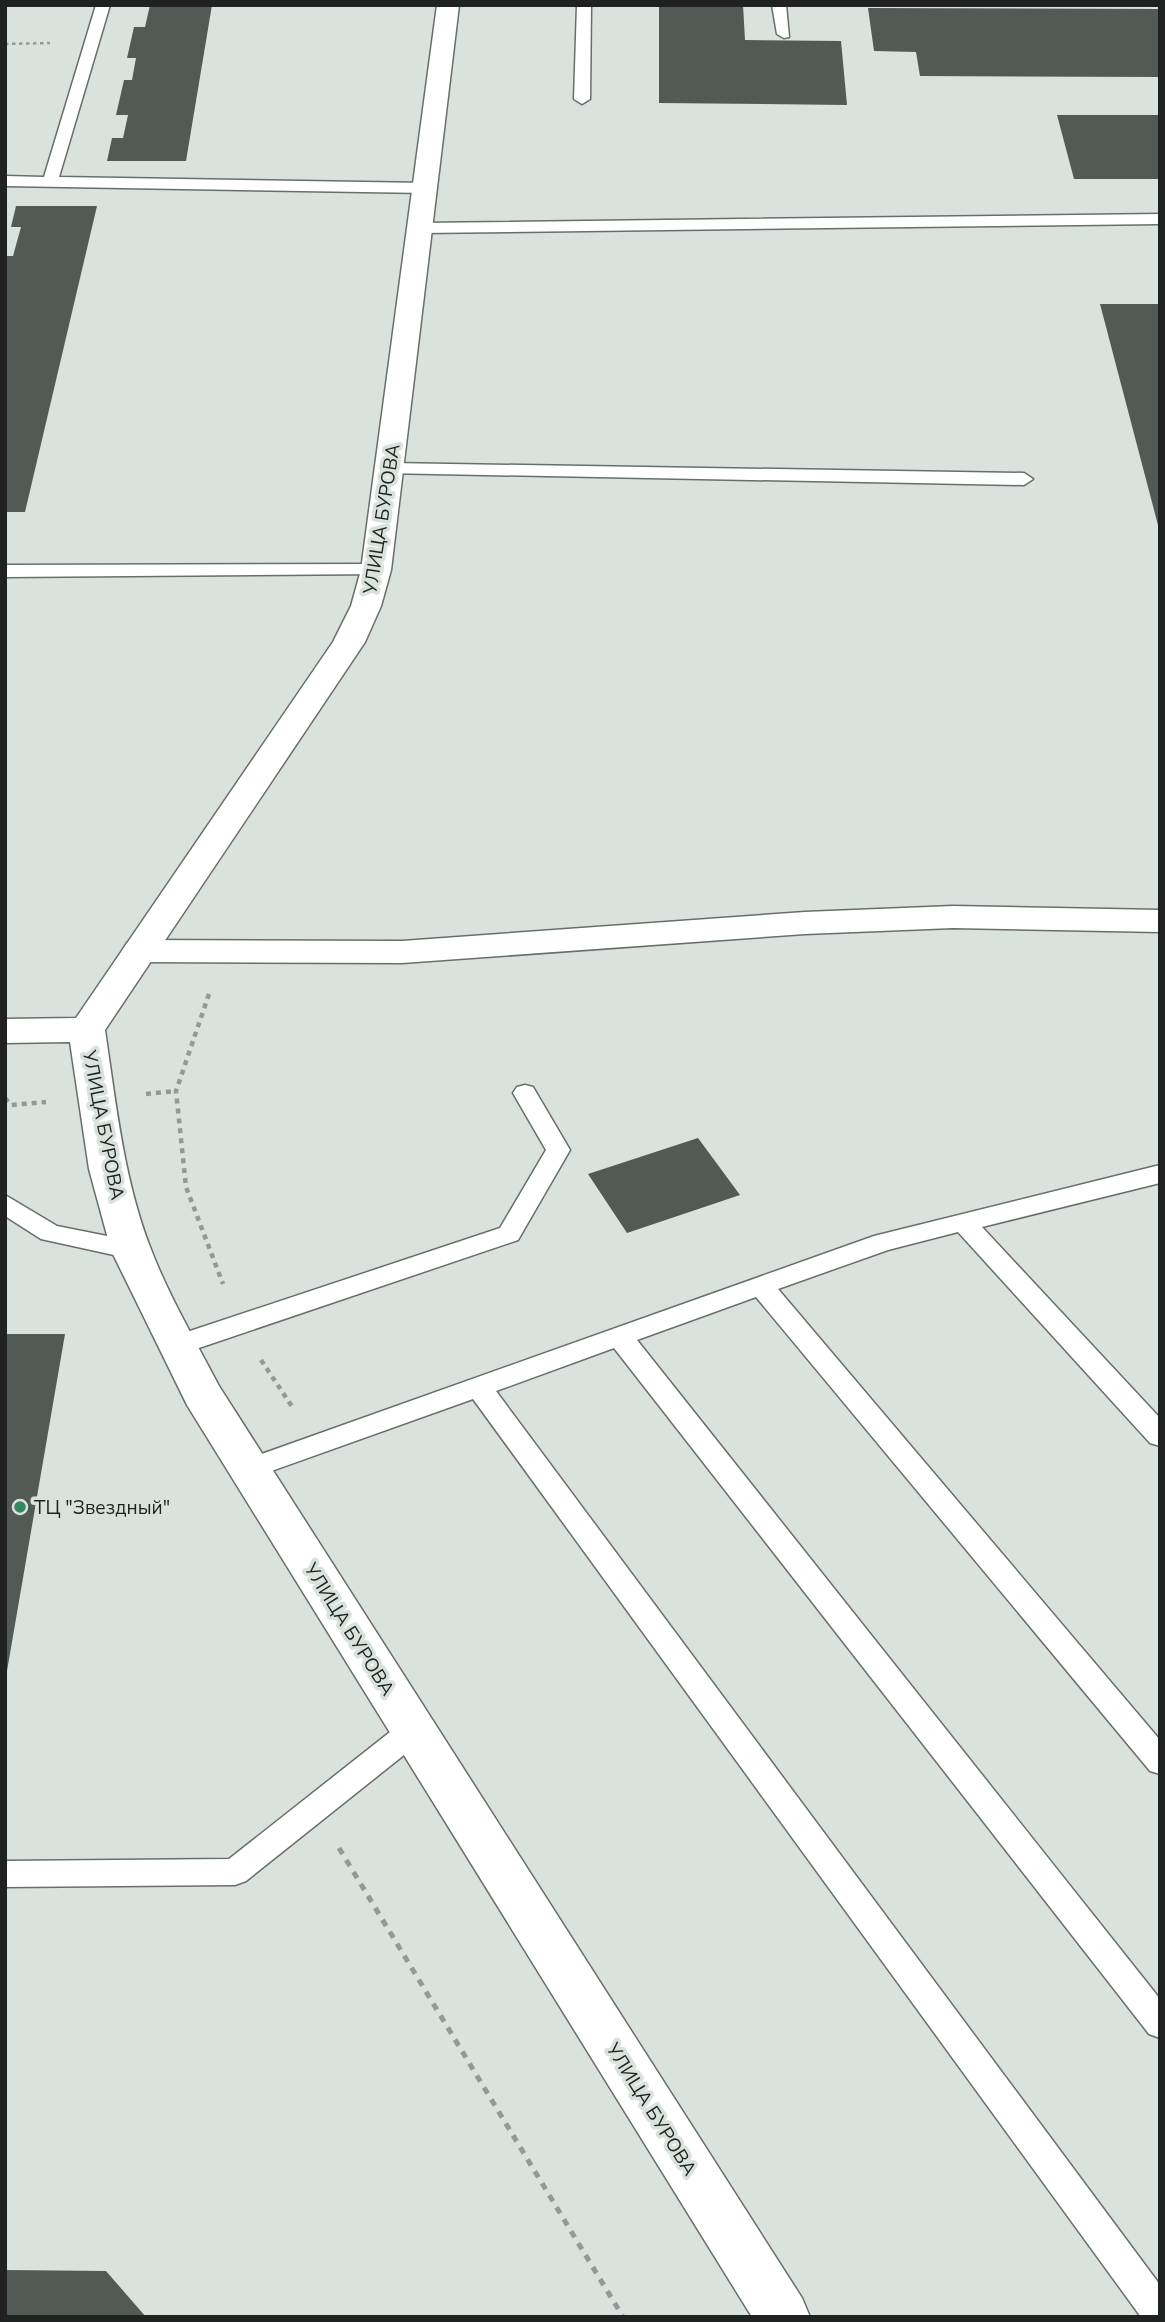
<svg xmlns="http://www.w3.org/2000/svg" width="1165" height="2322" font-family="'Nunito Sans',sans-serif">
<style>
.building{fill:#535a55}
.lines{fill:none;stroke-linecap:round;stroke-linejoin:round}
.service-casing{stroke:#686f6b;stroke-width:3}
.minor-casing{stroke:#686f6b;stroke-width:3}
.secondary-casing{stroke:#686f6b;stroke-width:3}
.path-far2{stroke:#939996;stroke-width:2.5;stroke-dasharray:3.5 3.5;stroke-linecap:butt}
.path-far1{stroke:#939996;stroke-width:4.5;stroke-dasharray:5 5;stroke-linecap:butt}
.path{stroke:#939996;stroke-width:5;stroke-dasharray:7 7;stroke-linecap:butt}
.service{fill:#fff;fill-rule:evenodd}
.minor{fill:#fff;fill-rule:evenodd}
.secondary{fill:#fff;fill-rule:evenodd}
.poi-dot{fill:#32885b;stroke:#dae2dd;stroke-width:2.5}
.labels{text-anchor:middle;stroke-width:7;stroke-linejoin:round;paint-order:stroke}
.street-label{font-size:19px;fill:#1f2220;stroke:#dae2dd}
.poi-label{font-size:19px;fill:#1f2220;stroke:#dae2dd;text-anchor:start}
</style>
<rect width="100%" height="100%" fill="#dae2dd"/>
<path class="building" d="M150,5H212L186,161H107L112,138H123L128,115H116L124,80H132L136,58H127L134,27H145Z
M659,5H743L745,40L841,41L847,105L659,103Z
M868,8L1160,9V77L920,76L916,52L874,51Z
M1057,115H1160V179H1074Z
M16,206H97L25,512H5V256H13L21,227H11Z
M1100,304H1160V529H1159Z
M698,1138L740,1195L627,1233L588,1174Z
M5,1334H65L7,1671H5Z
M5,2270L106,2271L146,2317H5Z"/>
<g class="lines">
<g class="service-casing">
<path id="service" d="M96,5H110L59,177L426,183L434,188L426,193L5,186V176L44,177Z
M577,5H591L590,99L582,104L574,99Z
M772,5H786L789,37L784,38L777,34Z
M1160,214V224L421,233L413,228L421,223Z
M390,463L1024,473L1033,479L1024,485L383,473L381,469Z
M376,564L386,570L383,574L5,577V565Z
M525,1085L533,1087L570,1150L518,1240L187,1352L178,1355L169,1352L165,1345L169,1338L500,1228L546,1150L513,1093L517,1087Z
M1160,1165V1183L982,1227L1160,1418V1446L1150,1443L958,1232L888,1250L778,1289L1160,1740V1774L1150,1771L756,1297L637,1340L1160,1999V2038L1149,2034L614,1348L496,1391L1160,2285V2317H1141L473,1399L249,1479L239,1476L235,1469L239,1462L874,1236Z
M5,1195L57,1226L132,1241L141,1244L145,1250L141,1256L132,1259L41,1239L5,1216Z
M414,1718L424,1721L429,1730L424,1739L246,1881L235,1885L5,1887V1861L229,1859L404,1721Z"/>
</g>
<g class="minor-casing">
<path id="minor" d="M953,906L1160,910V932L953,928L805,934L402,963L140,962L127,959L122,951L127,943L140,940L402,941L805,912Z"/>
</g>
<g class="secondary-casing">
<path id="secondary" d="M437,5H459L391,570L381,606L365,642L105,1030C116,1104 124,1182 152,1252C170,1298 196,1342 219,1386L802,2298L810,2317H752L187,1405L111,1250L89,1169L70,1042L5,1043V1019L76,1018L333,642L351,606L361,570Z"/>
</g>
<path class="path-far2" d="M5,44L50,43"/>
<path class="path-far1" d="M209,994L176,1091L186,1187L223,1284
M146,1094L176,1091
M5,1098L11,1105L46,1102
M261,1360L293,1408"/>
<path class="path" d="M339,1848L623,2317"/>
<use href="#service" class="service"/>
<use href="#minor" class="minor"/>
<use href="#secondary" class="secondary"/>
</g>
<circle class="poi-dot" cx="20" cy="1507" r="7"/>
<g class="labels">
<g class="street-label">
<text transform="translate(381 519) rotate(-81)" y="7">УЛИЦА БУРОВА</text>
<text transform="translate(104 1125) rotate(79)" y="7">УЛИЦА БУРОВА</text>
<text transform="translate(350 1629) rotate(58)" y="7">УЛИЦА БУРОВА</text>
<text transform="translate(652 2109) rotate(58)" y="7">УЛИЦА БУРОВА</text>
</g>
<g class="poi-label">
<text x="34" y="1514">ТЦ "Звездный"</text>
</g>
</g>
<rect width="1165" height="2322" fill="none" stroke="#1f2220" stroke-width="14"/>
</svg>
